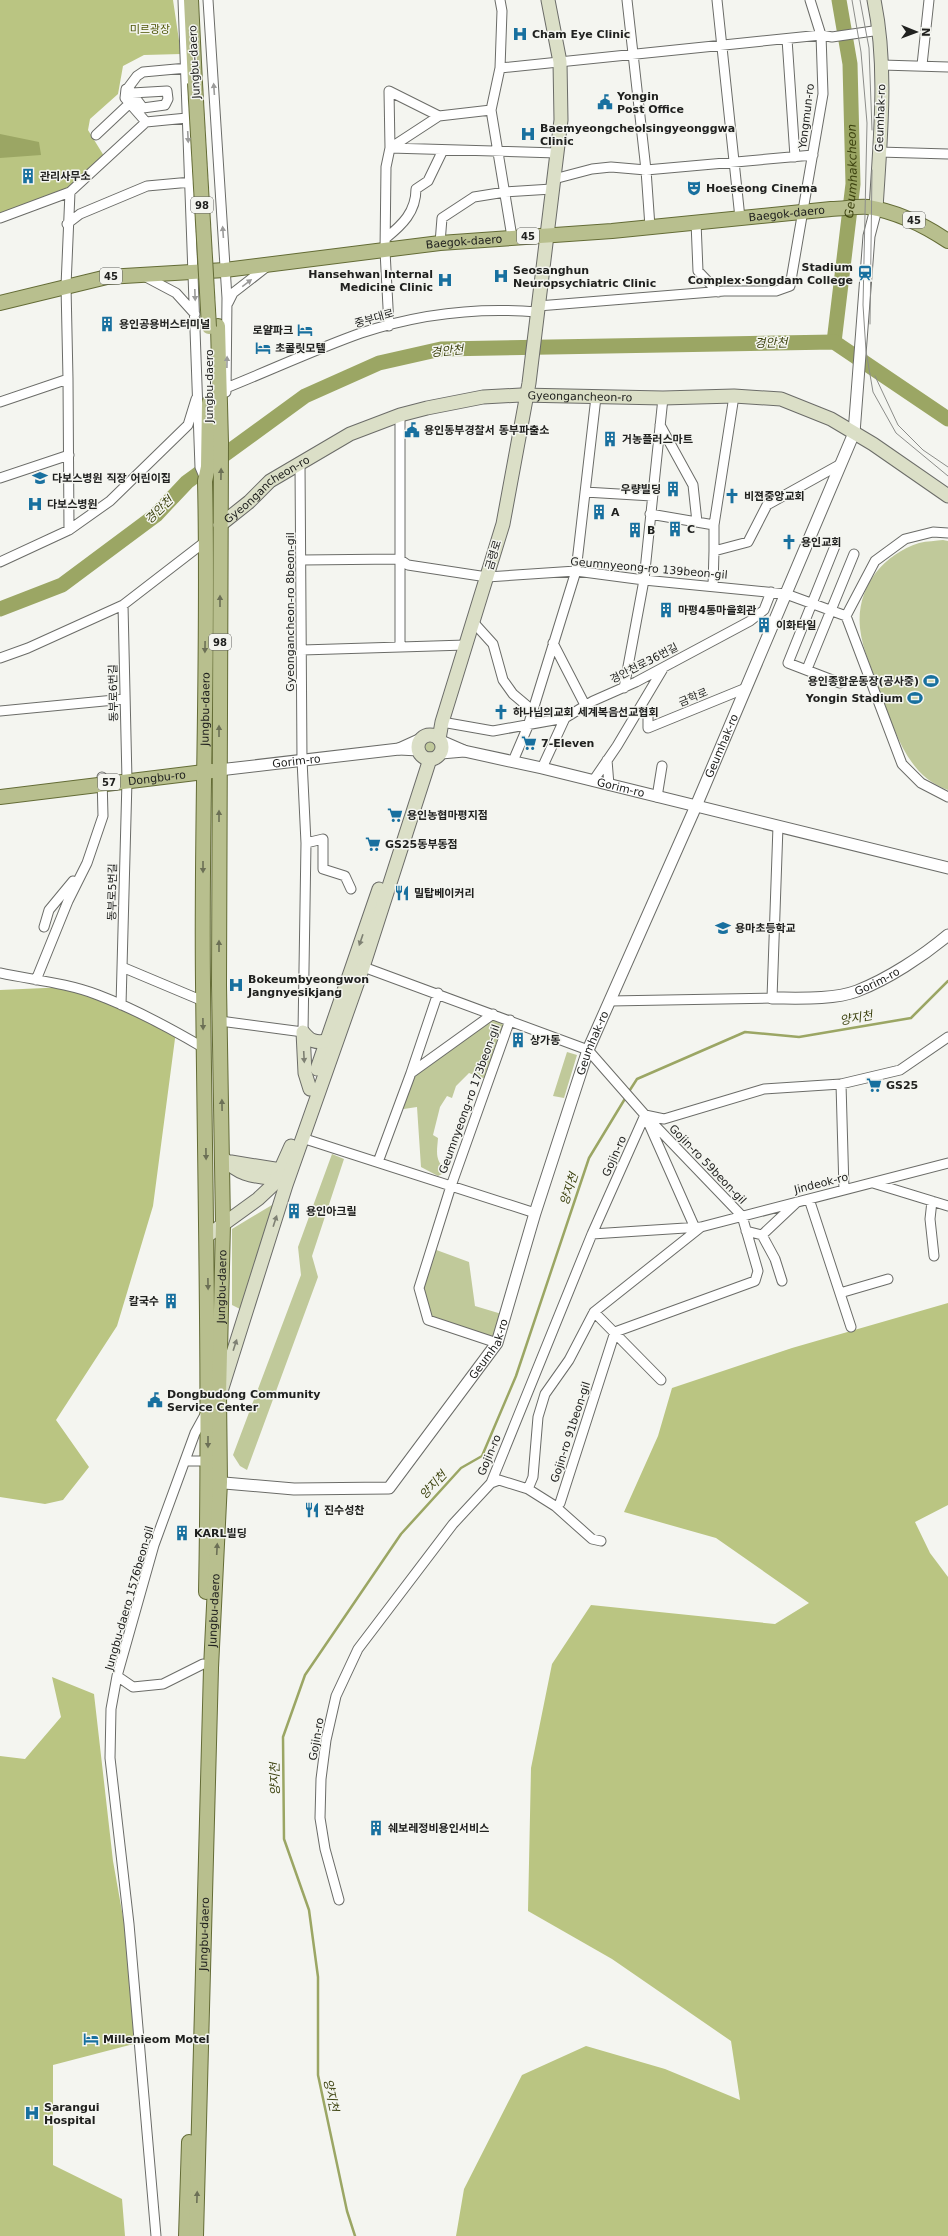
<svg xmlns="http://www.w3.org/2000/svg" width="948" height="2236" font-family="'DejaVu Sans','Noto Sans KR',sans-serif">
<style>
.green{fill:#c0c99a}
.forest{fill:#bac582}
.water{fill:#9ba664}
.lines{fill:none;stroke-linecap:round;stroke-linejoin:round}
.stream{stroke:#9ba664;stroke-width:2.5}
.river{stroke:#9ba664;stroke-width:15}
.minor-casing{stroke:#6b6c68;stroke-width:11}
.tertiary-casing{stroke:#6b6c68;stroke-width:13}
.secondary-casing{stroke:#6b6c68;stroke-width:15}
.primary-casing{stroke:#646c36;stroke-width:16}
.minor{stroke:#fff;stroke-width:9}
.tertiary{stroke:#fff;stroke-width:11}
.secondary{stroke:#dbdfc7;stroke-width:13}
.primary{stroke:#b8bf8e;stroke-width:14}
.tram{stroke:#8c8d8a;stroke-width:1}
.primary-bridge-casing{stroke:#646c36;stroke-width:16;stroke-linecap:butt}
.primary-bridge{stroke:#b8bf8e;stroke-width:14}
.oneway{fill:#9b9b9a}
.oneway2{fill:#6c7056}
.oneway3{fill:#7e8073}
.labels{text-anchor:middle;stroke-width:3;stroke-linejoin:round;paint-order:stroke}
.shield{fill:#f4f5f0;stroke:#60615e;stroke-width:1}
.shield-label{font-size:10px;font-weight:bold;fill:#20211f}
.park-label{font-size:11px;fill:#4d5504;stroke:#f4f5f0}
.poi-label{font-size:11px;font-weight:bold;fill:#20211f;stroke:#f4f5f0;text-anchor:start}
.street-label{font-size:11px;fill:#20211f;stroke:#f4f5f0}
.water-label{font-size:12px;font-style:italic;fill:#3c420f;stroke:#f4f5f0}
</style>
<rect width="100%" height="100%" fill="#f4f5f0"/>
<path class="green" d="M943,540L948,541V790C907,776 895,731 881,694C874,673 862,650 860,628C856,588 882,555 919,543C927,541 936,541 943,540Z
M423 747a7 7 0 1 1 14 0a7 7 0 1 1-14 0Z
M493,1014L510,1020L489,1080L469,1073L456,1086L452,1098L447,1096L440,1107L433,1135L438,1138C437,1152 434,1162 448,1171L438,1176L421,1167L417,1107L397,1110L411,1073Z
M567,1052L577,1055L564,1098L553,1096Z
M332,1154L344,1159L312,1256L318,1277L247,1470L240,1466L233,1455L301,1275L298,1247Z
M277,1202L240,1309L232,1305V1229Z
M431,1248L469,1262L475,1306L505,1315L497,1343L428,1320L419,1288Z"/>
<path class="forest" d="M0,0H173L181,54L144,55L123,66L118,94L90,119L88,130L104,156L68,190L0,213Z
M68,987L176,1031L153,1206L117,1326L56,1420L89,1467L63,1500L45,1504L0,1497V990Z
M948,1303V1505L915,1522L930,1553L948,1577V2236H456L464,2189L522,2075L586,2046L665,2069L740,2100L731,2041L612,1959L528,1911L531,1768L552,1664L591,1605L775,1624L809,1603L716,1538L624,1512L658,1436L672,1388L792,1348Z
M52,1677L94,1694L113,1861L145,2041L53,2065V2165L122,2199L125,2236H0V1756L25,1759L61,1717Z"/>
<path class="water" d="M0,134L39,142L41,155L0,158Z"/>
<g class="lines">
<path class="stream" d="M628,1093L637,1079L745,1032L799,1037L911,1018L948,981
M355,2236L347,2211L318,2075V1977L309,1910L284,1839L283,1737L305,1675L401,1534L461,1468L482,1456L516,1376L589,1158L626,1097"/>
<g class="river">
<path id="s1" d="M834,342L853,184L850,64L839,0"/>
<path d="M0,609L62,585L156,515L187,482L305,396L379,363L441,349L834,342L948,419"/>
</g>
<g class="minor-casing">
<path id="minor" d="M183,0L200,467L205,479
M208,0L227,298L226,392
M500,0L502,11L500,68L491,110L512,237
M627,0L646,170L650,227
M717,0L740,218
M787,39L795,157
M882,65L948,67
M922,65L929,0
M500,68L821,35L832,37L880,30
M128,88L137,76L143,72L187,68
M132,93L167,91L168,99L165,105L143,108L128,88L126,89L125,98L146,122
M96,135L130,103
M390,148L557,153
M390,148L439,116
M879,152L948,154
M554,179L592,169L611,167L646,170L813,155
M0,218L70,192L146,122L187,118
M696,222L698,271L718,292
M67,224L80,214L147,186L191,182
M386,238C402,225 416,212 416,189L428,181L443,150
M440,243L442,218L474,197L505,192L552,189
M144,276L176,293L195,314
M228,303L233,293L269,265
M538,306L724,291H776L790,286L823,94L821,35L810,0
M389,326L385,251L386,167L390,148L389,91L439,116L491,110
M68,379L69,530
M226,388C271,370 316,349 361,333C418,314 478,307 537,312
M0,402L68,379L66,286L70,192
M660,425L693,485L697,522
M0,478L69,455
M585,492L652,496
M650,514L714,525V551L748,542L767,505L839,465
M714,525L734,396
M948,533L933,532L905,539L875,561L846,616L902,764L921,783L948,797
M835,546L788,663L840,683
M302,560L399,559L408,565L487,577L576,571L644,580L786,594L846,616
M0,562L69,530L110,501L188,425L196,399
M713,586L714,551
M474,623L493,644L503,680L513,694L532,710
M553,643L585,705
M400,647V415
M302,650L466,645
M0,658L28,648L123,605L206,541
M807,669L854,554
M624,688L644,580L663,398
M0,711L125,699
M648,714V728L746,688
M442,722L493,731L565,718
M607,760L609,785
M513,761L528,726L576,571L596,397
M542,768L565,718L593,701L636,682L750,621L764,610L771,592
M593,781L617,746L664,667
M657,797L662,766
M306,843L323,839V869L345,876L351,889
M44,927L49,910L73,881
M358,965L588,1050L645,1115L742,1216L758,1271L755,1281L615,1332L560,1503L555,1506L528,1489
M122,967L203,1001
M0,973C33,980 67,983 98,995C135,1009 170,1028 204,1048
M36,980L68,901L87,863L103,816L102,777
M438,993L411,1073L493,1014
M610,1001L772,998L778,826
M121,1005L127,780L123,605
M220,1021L303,1032L306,843L302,760L300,464
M841,1084L844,1190
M645,1115L664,1119L764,1089L841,1084L900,1070L948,1037
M648,1122L695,1228
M302,1138L535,1213
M378,1162L411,1073
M873,1183L948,1206
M809,1199L851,1327
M932,1201L930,1219L934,1256
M746,1231L762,1235L796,1203
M592,1234L701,1227L948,1163
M762,1235L775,1259L782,1281
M840,1293L888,1279
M594,1312L661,1380
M497,1343L428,1320L419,1288L451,1186L510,1020
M186,1461H208
M491,1483L499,1480L528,1489L533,1477L538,1417L545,1394L569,1360L594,1312L701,1227
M555,1506L592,1539L601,1541
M203,1664L163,1684L133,1687L117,1676L154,1545L195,1433L206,1413
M117,1676L111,1709L110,1758L129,1924L156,2236
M339,1900L325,1849L320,1818L321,1779L326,1740L336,1696L358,1649L453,1524L491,1483L592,1234L645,1115"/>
</g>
<g class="tertiary-casing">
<g id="tertiary">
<path d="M441,741L464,751L441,753"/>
<path d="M419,750L399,749L421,739"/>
<path id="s2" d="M464,751L542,768L948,868"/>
<path id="s3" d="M219,770L399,749"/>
<path id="s4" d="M772,998C797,998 833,1000 857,991C888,979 923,956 948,935"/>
<path id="s5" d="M213,1482L294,1489L389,1488L497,1343L535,1213L588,1050L696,806L854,433L869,236L876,209"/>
</g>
</g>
<g class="secondary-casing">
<g id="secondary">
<path d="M874,0C888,68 880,140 876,209"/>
<path id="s6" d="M220,525L249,502L270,481L350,434L400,415L427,408L483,397L521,395L663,398L734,396L781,399L831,419L873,444L948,496"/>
<circle cx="430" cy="747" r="12"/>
<path d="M439,739L442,722L503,524L529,383L561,120L560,62L548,0"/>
<path d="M317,1069L379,889"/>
<path d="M310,1089L305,1073L303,1032C310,1041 315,1043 327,1041"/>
<path d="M223,1158C240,1176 253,1176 277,1179"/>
<path d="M231,1162L281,1170"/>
<path d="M207,1236L258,1199L274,1184L291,1146"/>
<path d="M222,1388L286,1185L363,967L430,759"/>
</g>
</g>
<g class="primary-casing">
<g id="primary">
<path d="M191,0L195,83"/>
<path id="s7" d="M0,303L107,277L225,270L440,243L612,231L831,209C843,209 857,206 868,207C898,212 924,225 948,241"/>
<path id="s8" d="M0,797L212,771"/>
<path id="s9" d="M206,1592C210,1389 205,1186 203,983C201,816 209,648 205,481L208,467L209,403"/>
<path d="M186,2236L189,2142"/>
<path id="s10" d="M196,2236L211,1668L220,1482L219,1395L223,1224L219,985L221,443L218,326"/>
</g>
</g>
<use href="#minor" class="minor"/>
<use href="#tertiary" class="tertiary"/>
<use href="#secondary" class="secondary"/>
<use href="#primary" class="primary"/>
<path class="tram" d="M852,0L861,52L867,123L863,305L866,351L873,392L896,433L948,476
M860,0L869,48L872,130
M870,324L872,170
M875,376L898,425L923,450L948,467"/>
<g class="primary-bridge-casing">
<path id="primary-bridge" d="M195,83L209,327"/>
</g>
<use href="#primary-bridge" class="primary-bridge"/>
</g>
<defs><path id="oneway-solid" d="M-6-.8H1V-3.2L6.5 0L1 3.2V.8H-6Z"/></defs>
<g class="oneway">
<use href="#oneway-solid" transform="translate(214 89) rotate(-94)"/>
<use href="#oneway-solid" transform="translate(188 137) rotate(87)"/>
<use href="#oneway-solid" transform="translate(223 232) rotate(-94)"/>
<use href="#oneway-solid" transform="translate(247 283) rotate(-37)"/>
<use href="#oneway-solid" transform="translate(195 295) rotate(88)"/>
<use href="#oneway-solid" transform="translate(227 362) rotate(-89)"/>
</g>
<g class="oneway2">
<use href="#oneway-solid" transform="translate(221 474) rotate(-89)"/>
<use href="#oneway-solid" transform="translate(220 601) rotate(-90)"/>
<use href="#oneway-solid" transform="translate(205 647) rotate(91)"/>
<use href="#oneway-solid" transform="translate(219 731) rotate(-90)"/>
<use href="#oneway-solid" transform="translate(219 816) rotate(-90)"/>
<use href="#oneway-solid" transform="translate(203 867) rotate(90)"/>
<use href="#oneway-solid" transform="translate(219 946) rotate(-90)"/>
<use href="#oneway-solid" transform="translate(203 1024) rotate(89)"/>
<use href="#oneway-solid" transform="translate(222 1105) rotate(-91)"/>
<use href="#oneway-solid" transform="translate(206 1154) rotate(89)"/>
<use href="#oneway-solid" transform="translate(208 1284) rotate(89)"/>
<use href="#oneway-solid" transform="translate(208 1442) rotate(90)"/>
<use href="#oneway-solid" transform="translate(217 1549) rotate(-87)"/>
<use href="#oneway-solid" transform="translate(197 2197) rotate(-88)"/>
</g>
<g class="oneway3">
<use href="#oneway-solid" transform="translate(361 940) rotate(109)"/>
<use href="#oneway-solid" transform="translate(304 1057) rotate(87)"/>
<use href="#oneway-solid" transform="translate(275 1221) rotate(-72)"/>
<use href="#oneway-solid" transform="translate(235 1345) rotate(-72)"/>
</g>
<defs>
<g id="hospital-bare" transform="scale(1.2)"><path d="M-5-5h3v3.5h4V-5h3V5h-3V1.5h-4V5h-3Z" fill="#18709f" stroke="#f4f5f0" stroke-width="2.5" paint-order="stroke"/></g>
<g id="civic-bare" transform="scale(1.2)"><path d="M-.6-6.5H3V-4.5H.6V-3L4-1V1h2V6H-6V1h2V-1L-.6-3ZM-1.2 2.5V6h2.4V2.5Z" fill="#18709f" stroke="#f4f5f0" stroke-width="2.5" paint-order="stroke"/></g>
<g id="building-bare" transform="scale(1.2)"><path d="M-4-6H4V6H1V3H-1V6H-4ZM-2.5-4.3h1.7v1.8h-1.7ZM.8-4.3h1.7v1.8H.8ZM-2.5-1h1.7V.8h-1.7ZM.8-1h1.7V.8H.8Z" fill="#18709f" stroke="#f4f5f0" stroke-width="2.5" paint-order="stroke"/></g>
<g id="theatre-bare" transform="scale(1.2)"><path d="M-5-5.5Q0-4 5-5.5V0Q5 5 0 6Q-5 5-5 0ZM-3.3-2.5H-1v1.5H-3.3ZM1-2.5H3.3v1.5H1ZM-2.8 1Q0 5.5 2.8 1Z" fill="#18709f" stroke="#f4f5f0" stroke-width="2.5" paint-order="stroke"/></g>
<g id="station-bare" transform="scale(1.2)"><path d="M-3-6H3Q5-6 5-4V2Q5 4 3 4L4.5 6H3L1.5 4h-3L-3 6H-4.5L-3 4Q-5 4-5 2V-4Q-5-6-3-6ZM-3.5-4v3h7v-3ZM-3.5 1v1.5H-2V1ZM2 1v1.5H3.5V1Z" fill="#18709f" stroke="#f4f5f0" stroke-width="2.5" paint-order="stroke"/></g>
<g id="hotel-bare" transform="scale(1.2)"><path d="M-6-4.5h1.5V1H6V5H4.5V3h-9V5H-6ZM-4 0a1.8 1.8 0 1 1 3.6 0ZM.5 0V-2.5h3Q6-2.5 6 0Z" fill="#18709f" stroke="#f4f5f0" stroke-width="2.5" paint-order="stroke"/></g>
<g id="school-bare" transform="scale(1.2)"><path d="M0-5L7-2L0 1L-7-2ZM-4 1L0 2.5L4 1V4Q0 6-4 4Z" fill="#18709f" stroke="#f4f5f0" stroke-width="2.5" paint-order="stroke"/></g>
<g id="church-bare" transform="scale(1.2)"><path d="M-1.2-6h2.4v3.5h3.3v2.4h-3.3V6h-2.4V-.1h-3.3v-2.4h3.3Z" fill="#18709f" stroke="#f4f5f0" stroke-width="2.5" paint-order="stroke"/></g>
<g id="stadium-bare" transform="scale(1.2)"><path d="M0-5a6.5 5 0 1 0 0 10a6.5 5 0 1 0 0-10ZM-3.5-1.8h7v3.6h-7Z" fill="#18709f" stroke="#f4f5f0" stroke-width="2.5" paint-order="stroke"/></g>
<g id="supermarket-bare" transform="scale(1.2)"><path d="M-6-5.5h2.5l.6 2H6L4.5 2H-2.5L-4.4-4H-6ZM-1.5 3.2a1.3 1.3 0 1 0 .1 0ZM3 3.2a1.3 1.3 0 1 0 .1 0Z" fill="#18709f" stroke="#f4f5f0" stroke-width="2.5" paint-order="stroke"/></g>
<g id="restaurant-bare" transform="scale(1.2)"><path d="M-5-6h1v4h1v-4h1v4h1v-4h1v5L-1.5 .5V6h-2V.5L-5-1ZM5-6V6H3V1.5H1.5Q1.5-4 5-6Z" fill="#18709f" stroke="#f4f5f0" stroke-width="2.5" paint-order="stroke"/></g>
</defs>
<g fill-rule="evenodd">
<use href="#hospital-bare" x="520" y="34"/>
<use href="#civic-bare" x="605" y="102"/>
<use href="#hospital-bare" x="528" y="134"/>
<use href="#building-bare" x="28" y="176"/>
<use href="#theatre-bare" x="694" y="188"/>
<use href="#station-bare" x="865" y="273"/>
<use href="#hospital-bare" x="501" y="276"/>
<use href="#hospital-bare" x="445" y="280"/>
<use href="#building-bare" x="107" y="324"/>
<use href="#hotel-bare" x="305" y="330"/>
<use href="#hotel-bare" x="263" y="348"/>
<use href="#civic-bare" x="412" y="430"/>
<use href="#building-bare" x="610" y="439"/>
<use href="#school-bare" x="40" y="478"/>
<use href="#building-bare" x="673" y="489"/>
<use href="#church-bare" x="732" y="496"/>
<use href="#hospital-bare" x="35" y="504"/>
<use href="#building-bare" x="599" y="512"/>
<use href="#building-bare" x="675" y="529"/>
<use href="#building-bare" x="635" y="530"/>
<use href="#church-bare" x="789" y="542"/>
<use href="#building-bare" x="666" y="610"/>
<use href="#building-bare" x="764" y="625"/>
<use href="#stadium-bare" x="931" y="681"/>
<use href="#stadium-bare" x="915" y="698"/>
<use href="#church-bare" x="501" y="712"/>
<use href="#supermarket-bare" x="529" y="743"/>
<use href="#supermarket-bare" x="395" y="815"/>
<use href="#supermarket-bare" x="373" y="844"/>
<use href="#restaurant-bare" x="402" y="893"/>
<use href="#school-bare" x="723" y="928"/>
<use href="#hospital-bare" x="236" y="985"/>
<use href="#building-bare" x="518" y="1040"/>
<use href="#supermarket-bare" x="874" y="1085"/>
<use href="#building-bare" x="294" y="1211"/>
<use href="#building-bare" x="171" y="1301"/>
<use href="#civic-bare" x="155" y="1400"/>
<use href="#restaurant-bare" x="312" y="1510"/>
<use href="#building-bare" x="182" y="1533"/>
<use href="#building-bare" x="376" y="1828"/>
<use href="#hotel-bare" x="91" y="2039"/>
<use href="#hospital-bare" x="32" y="2113"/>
</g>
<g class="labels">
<g class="shield">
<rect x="191" y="197" width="22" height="16" rx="3"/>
<rect x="903" y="212" width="22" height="16" rx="3"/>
<rect x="517" y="228" width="22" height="16" rx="3"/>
<rect x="100" y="268" width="22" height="16" rx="3"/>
<rect x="209" y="634" width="22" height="16" rx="3"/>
<rect x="98" y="774" width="22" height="16" rx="3"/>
</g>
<g class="shield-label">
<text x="202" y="209">98</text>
<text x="914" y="224">45</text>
<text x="528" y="240">45</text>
<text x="111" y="280">45</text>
<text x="220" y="646">98</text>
<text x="109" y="786">57</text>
</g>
<g class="park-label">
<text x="150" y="33">미르광장</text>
</g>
<g class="poi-label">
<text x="532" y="38">Cham Eye Clinic</text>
<text x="617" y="100">Yongin<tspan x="617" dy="13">Post Office</tspan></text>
<text x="540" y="132">Baemyeongcheolsingyeonggwa<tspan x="540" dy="13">Clinic</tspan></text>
<text x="40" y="180">관리사무소</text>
<text x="706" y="192">Hoeseong Cinema</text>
<text x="853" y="271" text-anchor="end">Stadium<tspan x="853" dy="13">Complex·Songdam College</tspan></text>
<text x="513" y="274">Seosanghun<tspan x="513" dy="13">Neuropsychiatric Clinic</tspan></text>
<text x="433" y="278" text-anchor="end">Hansehwan Internal<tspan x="433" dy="13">Medicine Clinic</tspan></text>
<text x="119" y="328">용인공용버스터미널</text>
<text x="293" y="334" text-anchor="end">로얄파크</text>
<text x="275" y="352">초콜릿모텔</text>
<text x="424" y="434">용인동부경찰서 동부파출소</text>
<text x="622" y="443">거농플러스마트</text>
<text x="52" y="482">다보스병원 직장 어린이집</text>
<text x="661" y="493" text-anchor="end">우량빌딩</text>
<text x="744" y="500">비젼중앙교회</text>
<text x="47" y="508">다보스병원</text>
<text x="611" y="516">A</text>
<text x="687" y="533">C</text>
<text x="647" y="534">B</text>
<text x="801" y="546">용인교회</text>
<text x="678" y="614">마평4통마을회관</text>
<text x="776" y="629">이화타일</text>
<text x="919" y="685" text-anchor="end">용인종합운동장(공사중)</text>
<text x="903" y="702" text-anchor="end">Yongin Stadium</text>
<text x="513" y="716">하나님의교회 세계복음선교협회</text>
<text x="541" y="747">7-Eleven</text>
<text x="407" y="819">용인농협마평지점</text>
<text x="385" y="848">GS25동부동점</text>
<text x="414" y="897">밀탑베이커리</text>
<text x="735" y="932">용마초등학교</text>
<text x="248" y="983">Bokeumbyeongwon<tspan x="248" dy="13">Jangnyesikjang</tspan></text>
<text x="530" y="1044">상가동</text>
<text x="886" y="1089">GS25</text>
<text x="306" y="1215">용인아크릴</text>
<text x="159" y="1305" text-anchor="end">칼국수</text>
<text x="167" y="1398">Dongbudong Community<tspan x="167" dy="13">Service Center</tspan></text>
<text x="324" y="1514">진수성찬</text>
<text x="194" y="1537">KARL빌딩</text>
<text x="388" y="1832">쉐보레정비용인서비스</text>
<text x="103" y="2043">Millenieom Motel</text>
<text x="44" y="2111">Sarangui<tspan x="44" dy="13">Hospital</tspan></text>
</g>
<g class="street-label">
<text transform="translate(194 62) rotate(-93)" y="4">Jungbu-daero</text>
<text transform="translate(806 116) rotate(-83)" y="4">Yongmun-ro</text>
<text transform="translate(880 118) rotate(-88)" y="4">Geumhak-ro</text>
<text dy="4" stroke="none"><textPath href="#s7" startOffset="793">Baegok-daero</textPath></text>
<text dy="4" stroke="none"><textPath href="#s7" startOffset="469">Baegok-daero</textPath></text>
<text transform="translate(374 318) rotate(-16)" y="4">중부대로</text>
<text transform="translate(209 386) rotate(-90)" y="4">Jungbu-daero</text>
<text dy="4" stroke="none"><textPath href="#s6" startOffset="395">Gyeongancheon-ro</textPath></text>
<text dy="4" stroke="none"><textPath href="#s6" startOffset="59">Gyeongancheon-ro</textPath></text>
<text transform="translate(493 555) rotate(-73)" y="4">금령로</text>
<text transform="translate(649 568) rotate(5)" y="4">Geumnyeong-ro 139beon-gil</text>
<text transform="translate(290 612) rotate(-90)" y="4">Gyeongancheon-ro 8beon-gil</text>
<text transform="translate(644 663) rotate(-27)" y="4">경안천로36번길</text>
<text transform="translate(113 693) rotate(-91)" y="4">동부로6번길</text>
<text transform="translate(693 697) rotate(-22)" y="4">금학로</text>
<text dy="4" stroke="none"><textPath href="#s9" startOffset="883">Jungbu-daero</textPath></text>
<text dy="4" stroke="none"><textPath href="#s5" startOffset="996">Geumhak-ro</textPath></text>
<text dy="4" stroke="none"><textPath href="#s3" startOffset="78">Gorim-ro</textPath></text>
<text dy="4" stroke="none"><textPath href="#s8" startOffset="158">Dongbu-ro</textPath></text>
<text dy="4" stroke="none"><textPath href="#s2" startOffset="161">Gorim-ro</textPath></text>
<text transform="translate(112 892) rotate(-89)" y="4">동부로5번길</text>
<text dy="4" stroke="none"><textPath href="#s4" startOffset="108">Gorim-ro</textPath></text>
<text dy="4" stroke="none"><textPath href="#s5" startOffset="672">Geumhak-ro</textPath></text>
<text transform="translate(469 1099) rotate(-70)" y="4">Geumnyeong-ro 173beon-gil</text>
<text transform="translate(614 1156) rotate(-66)" y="4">Gojin-ro</text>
<text transform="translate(708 1164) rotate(46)" y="4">Gojin-ro 59beon-gil</text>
<text transform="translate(821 1183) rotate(-14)" y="4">Jindeok-ro</text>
<text dy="4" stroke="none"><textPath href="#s10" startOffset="950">Jungbu-daero</textPath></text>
<text dy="4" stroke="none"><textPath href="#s5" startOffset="348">Geumhak-ro</textPath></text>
<text transform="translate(570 1432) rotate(-72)" y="4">Gojin-ro 91beon-gil</text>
<text transform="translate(489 1455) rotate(-67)" y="4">Gojin-ro</text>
<text transform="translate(129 1598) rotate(-74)" y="4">Jungbu-daero 1576beon-gil</text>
<text dy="4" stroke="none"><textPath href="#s10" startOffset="626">Jungbu-daero</textPath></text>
<text transform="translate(316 1739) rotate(-80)" y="4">Gojin-ro</text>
<text dy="4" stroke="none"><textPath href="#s10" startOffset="302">Jungbu-daero</textPath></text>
</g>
<g class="water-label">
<text dy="4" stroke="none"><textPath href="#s1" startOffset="172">Geumhakcheon</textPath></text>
<text transform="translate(771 343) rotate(-1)" y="4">경안천</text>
<text transform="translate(447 351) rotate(-5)" y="4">경안천</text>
<text transform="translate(159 510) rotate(-44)" y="4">경안천</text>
<text transform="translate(856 1018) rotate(-10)" y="4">양지천</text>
<text transform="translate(569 1189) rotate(-71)" y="4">양지천</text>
<text transform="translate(433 1485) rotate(-47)" y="4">양지천</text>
<text transform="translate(275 1779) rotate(-91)" y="4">양지천</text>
<text transform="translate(331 2095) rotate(78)" y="4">양지천</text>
</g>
</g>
<g transform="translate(916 32) rotate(91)" stroke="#f4f5f0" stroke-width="3" paint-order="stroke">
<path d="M0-3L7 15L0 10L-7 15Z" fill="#20211f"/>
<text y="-6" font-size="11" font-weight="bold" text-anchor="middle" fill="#20211f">N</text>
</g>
</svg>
